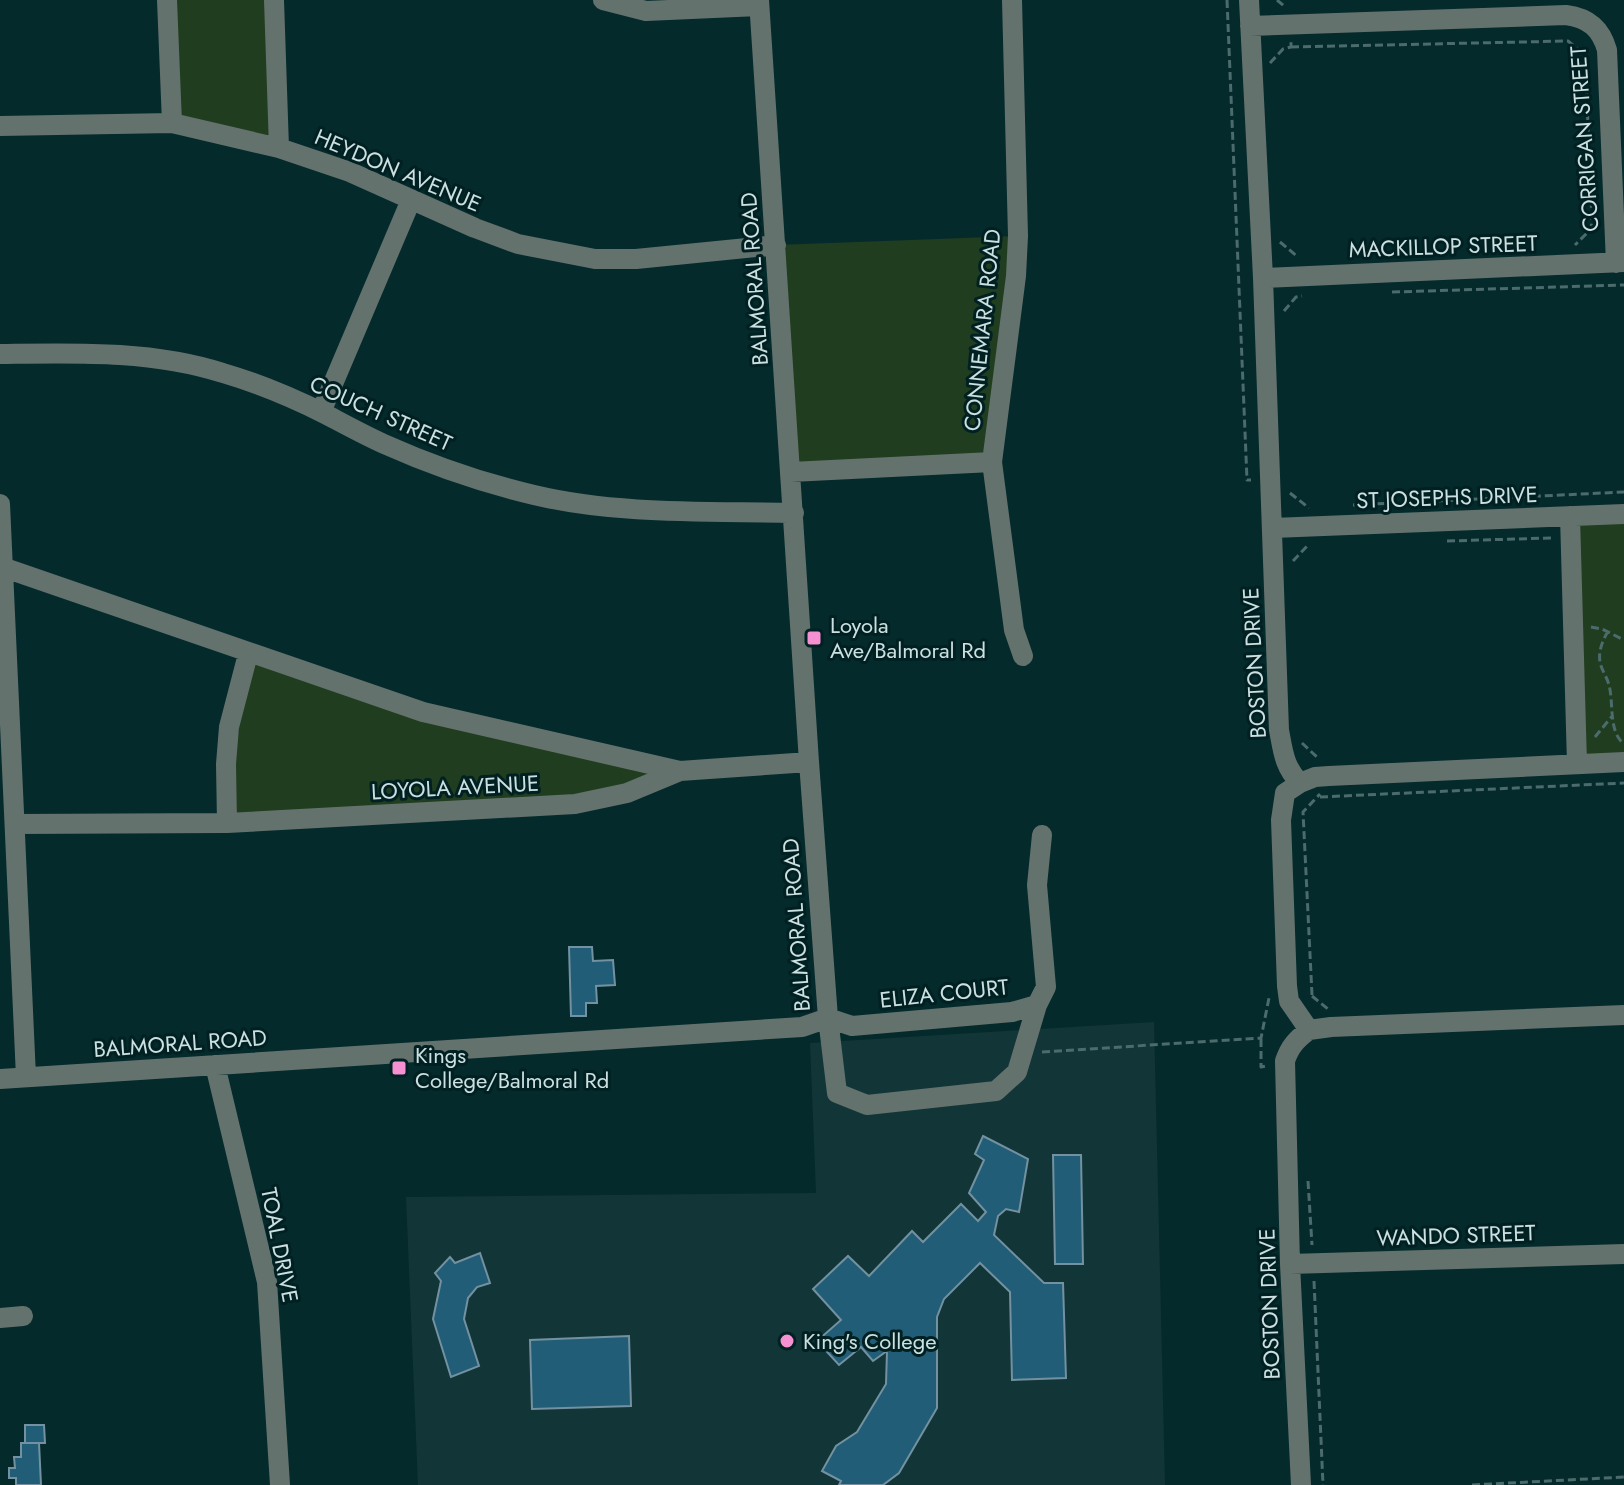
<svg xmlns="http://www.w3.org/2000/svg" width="1624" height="1485" font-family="Jost,sans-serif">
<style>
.built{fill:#123638}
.green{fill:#203d20}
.building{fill:#215d76;stroke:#7391a0;stroke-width:2}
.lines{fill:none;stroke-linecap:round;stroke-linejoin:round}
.path{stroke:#4b6b6c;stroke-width:3;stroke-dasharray:8 4;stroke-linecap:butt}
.minor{stroke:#64726d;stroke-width:20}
.poi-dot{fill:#f591d2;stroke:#002022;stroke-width:3}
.labels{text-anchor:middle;stroke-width:6;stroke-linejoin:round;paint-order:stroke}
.street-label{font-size:22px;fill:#cde0e1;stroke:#002022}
.poi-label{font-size:22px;fill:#cde0e1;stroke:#002022;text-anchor:start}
</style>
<rect width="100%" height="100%" fill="#042a2c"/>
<path class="built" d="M1154,1022L1165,1485H418L406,1197L816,1193L810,1043Z"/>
<path class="green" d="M167,0H274L279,148L172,123Z
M1018,236L992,462L791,472L776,245Z
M1624,523V756L1577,758L1571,525Z
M248,654L423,712L680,771L627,793L227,823Z"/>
<path class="building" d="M569,947H592L593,961L613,960L615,985L596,986L597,1003H586V1016H571Z
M983,1136L1028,1159L1019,1212L1006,1209L998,1216L994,1235L1044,1283H1063L1066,1378L1012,1380L1010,1292L980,1263L944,1299L937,1317V1408L899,1473L883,1485H839L841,1481L822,1471L836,1446L857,1432L886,1384L887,1351L873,1361L861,1347L839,1365L817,1341L841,1320L813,1289L848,1256L869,1276L912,1231L923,1242L961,1204L978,1221L986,1212L969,1193L984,1160L975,1154Z
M1053,1155H1081L1083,1264H1055Z
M480,1253L490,1283L477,1287L468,1298L464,1319L479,1366L451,1377L433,1319L441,1281L435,1273L450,1257L455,1263Z
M629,1336L631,1406L532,1409L530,1340Z
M25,1425H44L45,1443H25Z
M21,1443H39L41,1485H16V1478H9V1468H15L14,1457H21Z"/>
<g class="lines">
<path class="path" d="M1227,0L1247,480H1251
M1277,0L1284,6
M1291,47L1568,41L1585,55L1592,221L1591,229L1575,245
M1270,63L1283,49L1291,47V42
M1280,242L1298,257
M1392,292L1624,285
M1284,311L1296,297L1302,296
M1290,493L1309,508
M1353,505L1624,492
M1447,541L1551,538
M1293,561L1309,544
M1591,627L1602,629L1624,640
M1608,631C1603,640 1598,651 1600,662C1601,669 1607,677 1609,685C1614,704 1608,731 1624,744
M1595,737L1613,715
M1302,743L1319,759
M1320,797L1624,783
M1312,995L1303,812L1320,794
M1312,996L1328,1009
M1261,1039V1067L1266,1066
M1042,1052L1261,1038L1269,998
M1308,1181L1312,1245
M1314,1281L1323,1485
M1472,1485L1624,1477"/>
<path class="minor" d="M167,0L172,123
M274,0L279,148
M603,0L646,11L759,6
M1249,0L1263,278L1279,730C1283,751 1284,767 1300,783L1285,793L1281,820L1287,986L1289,1001L1309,1030C1297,1039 1290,1046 1285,1061L1290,1264L1301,1485
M1250,26L1566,15C1589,18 1601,29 1607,50L1616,263
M0,126L172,123L279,148L350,172L475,228L518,244L595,259H636L776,245
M1263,278L1624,262
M0,354C74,353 151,350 223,373C257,383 293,398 325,414C344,424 364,435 384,444C431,465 483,483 534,495C618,515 708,511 794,513
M321,412L411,200
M992,462L1014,630L1023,656
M791,472L992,462L1016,276L1018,236L1012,0
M0,504L26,1077
M1570,516L1577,764
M1273,528L1624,514
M5,568L423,712L680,771L809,762
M1300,783L1315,777L1329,776L1624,762
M227,823L226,764L229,727L248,654
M15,824L227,823L575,804L627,793L680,771
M1037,1005L1017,1072L996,1091L867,1105L837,1093L828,1018L852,1026L1012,1012L1037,1005L1046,987L1037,885L1042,835
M1309,1030L1331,1027L1624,1015
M215,1065L267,1282L280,1485
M0,1079L802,1027L828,1018L809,762L759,0
M1290,1264L1624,1254
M0,1318L23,1316"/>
</g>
<g class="poi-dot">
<rect x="806" y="630" width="16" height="16" rx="4"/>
<rect x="391" y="1060" width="16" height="16" rx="4"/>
<circle cx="787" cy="1341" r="8"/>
</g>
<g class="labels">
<g class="street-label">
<text transform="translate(1584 139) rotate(-94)" y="8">CORRIGAN STREET</text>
<text transform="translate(398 170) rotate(23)" y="8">HEYDON AVENUE</text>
<text transform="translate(1443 246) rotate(-2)" y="8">MACKILLOP STREET</text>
<text transform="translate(754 279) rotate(-94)" y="8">BALMORAL ROAD</text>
<text transform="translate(982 330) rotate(-84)" y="8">CONNEMARA ROAD</text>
<text transform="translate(381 413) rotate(24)" y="8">COUCH STREET</text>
<text transform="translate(1447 497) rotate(-2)" y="8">ST JOSEPHS DRIVE</text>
<text transform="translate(1254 663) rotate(-93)" y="8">BOSTON DRIVE</text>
<text transform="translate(455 787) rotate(-3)" y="8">LOYOLA AVENUE</text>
<text transform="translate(796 925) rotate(-94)" y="8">BALMORAL ROAD</text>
<text transform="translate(944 993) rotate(-6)" y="8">ELIZA COURT</text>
<text transform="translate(180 1043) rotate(-4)" y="8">BALMORAL ROAD</text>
<text transform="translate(1456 1235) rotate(-2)" y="8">WANDO STREET</text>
<text transform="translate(280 1245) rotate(79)" y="8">TOAL DRIVE</text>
<text transform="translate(1269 1304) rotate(-92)" y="8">BOSTON DRIVE</text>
</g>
<g class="poi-label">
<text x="830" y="633">Loyola<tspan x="830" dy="25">Ave/Balmoral Rd</tspan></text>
<text x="415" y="1063">Kings<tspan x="415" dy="25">College/Balmoral Rd</tspan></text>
<text x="803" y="1349">King's College</text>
</g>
</g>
</svg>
